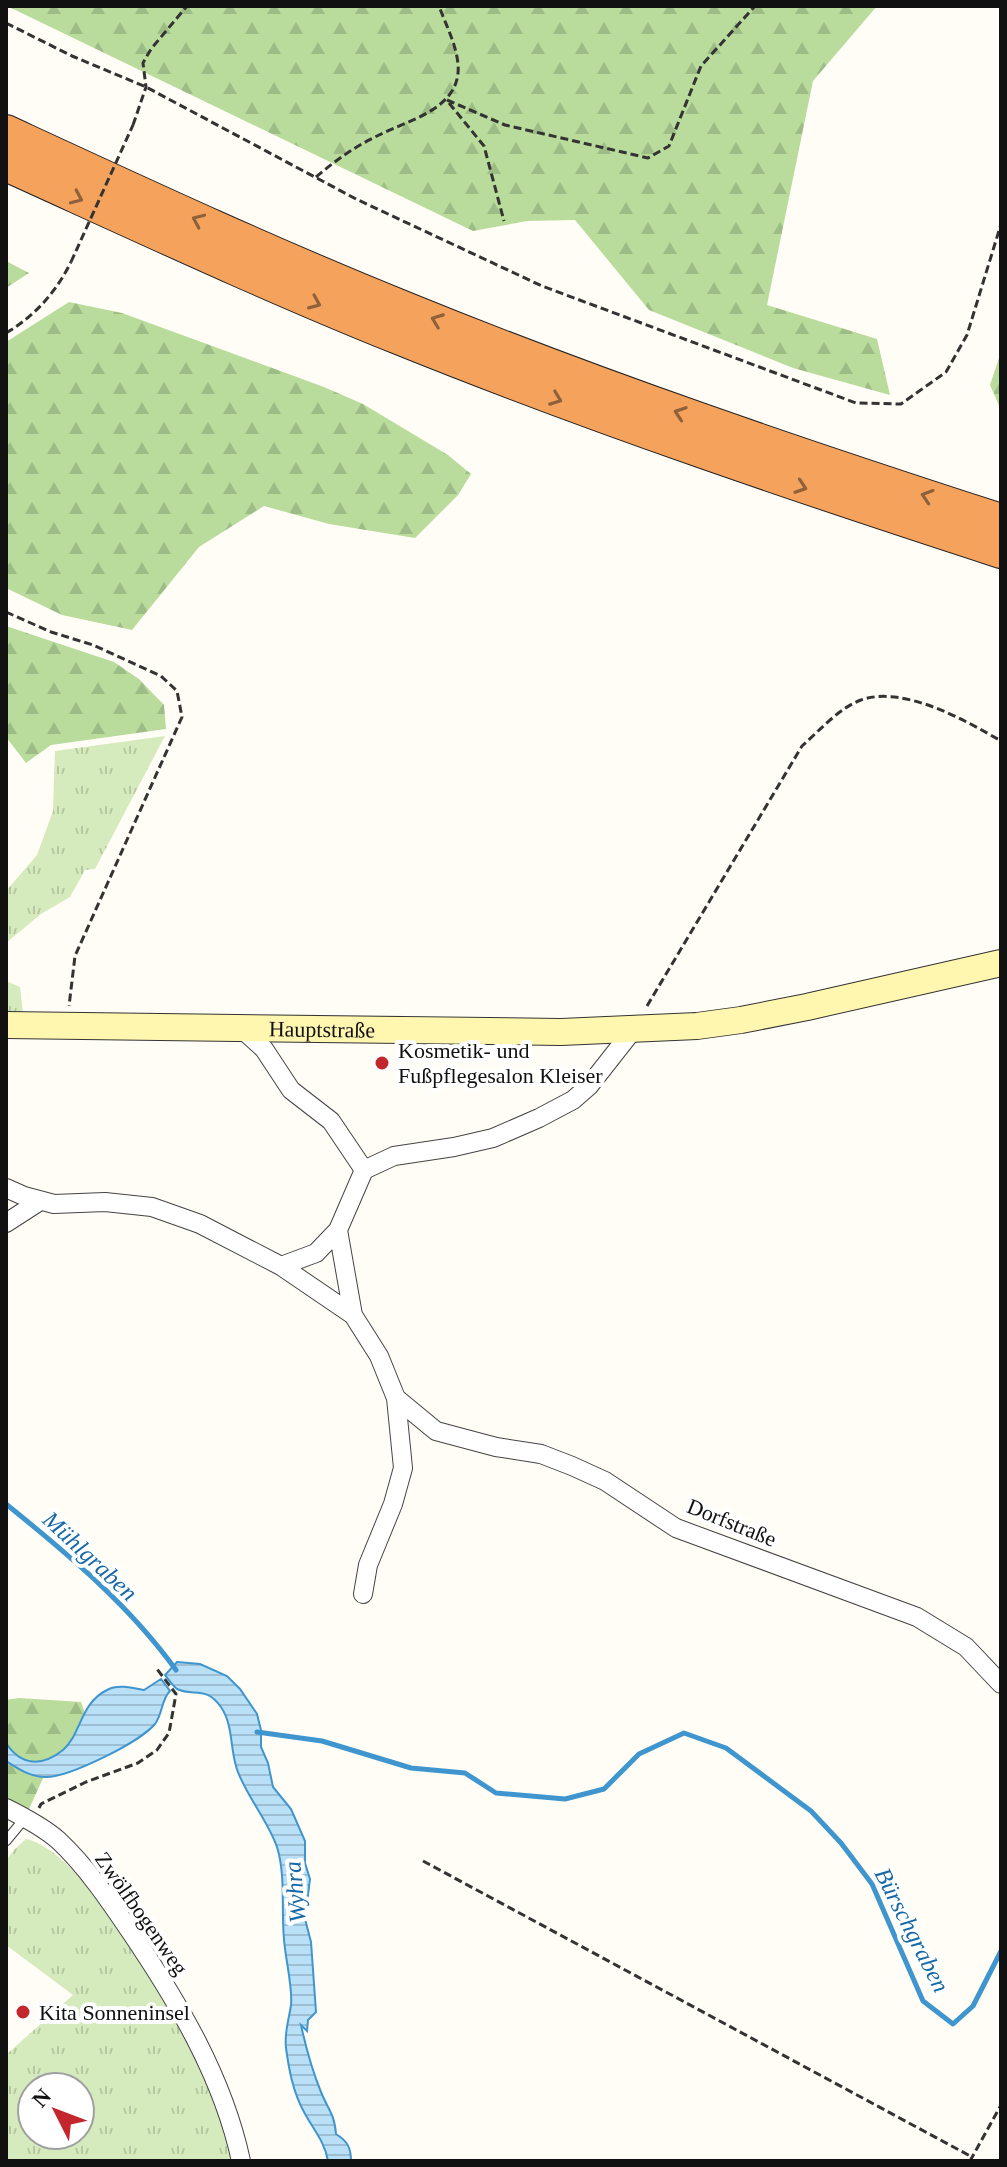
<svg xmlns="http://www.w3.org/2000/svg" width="1007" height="2167" font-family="'Times New Roman',serif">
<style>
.grass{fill:url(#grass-tufts);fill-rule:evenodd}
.forest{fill:url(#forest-firs)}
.water{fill:url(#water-rules);stroke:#3f96cf;stroke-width:2}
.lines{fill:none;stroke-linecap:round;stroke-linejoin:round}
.stream{stroke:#3f96cf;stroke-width:5}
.lane-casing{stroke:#444;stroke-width:11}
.street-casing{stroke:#444;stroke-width:20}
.secondary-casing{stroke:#333;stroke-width:28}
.highway-casing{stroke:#222;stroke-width:34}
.path{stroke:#333;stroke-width:3;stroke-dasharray:8 4;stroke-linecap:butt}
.lane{stroke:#fff;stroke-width:9}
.street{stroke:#fff;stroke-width:18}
.secondary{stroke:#fff6b0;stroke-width:26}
.highway{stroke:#f5a25d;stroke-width:32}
.path-bridge{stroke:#333;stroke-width:3;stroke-dasharray:8 4;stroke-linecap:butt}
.oneway{stroke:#8e613b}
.poi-dot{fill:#c4262e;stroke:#fff;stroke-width:3}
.labels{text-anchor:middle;stroke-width:8;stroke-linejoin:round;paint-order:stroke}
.street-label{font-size:22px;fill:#111;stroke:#fff}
.poi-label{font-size:22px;fill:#111;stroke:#fff;text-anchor:start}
.water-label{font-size:24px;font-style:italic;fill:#1768a6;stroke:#fff}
</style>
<defs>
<pattern id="grass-tufts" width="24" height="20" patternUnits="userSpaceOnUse" patternTransform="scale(2)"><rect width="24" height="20" fill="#d5ebbd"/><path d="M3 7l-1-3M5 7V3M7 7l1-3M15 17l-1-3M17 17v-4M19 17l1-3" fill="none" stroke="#b6c8a1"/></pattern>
<pattern id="forest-firs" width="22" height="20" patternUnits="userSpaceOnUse" patternTransform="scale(2)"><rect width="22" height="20" fill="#b9dc9c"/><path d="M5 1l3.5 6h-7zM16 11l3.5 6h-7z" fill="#9ebc85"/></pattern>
<pattern id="water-rules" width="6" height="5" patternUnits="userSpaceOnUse" patternTransform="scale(2)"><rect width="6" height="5" fill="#b9e0f7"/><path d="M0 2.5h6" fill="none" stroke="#9ebfd3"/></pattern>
</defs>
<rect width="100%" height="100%" fill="#fffdf5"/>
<path class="grass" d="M165,736L95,869L85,870L70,897L41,914L6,943V891L37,855L53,811L55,751Z
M6,981L20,987L23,1013H6Z
M26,1839C86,1850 191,2034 212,2090C221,2113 226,2138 233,2161H6V2055L73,1995L6,1945V1875L8,1872L6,1860L15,1849ZM32,2087H80V2135H32Z"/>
<path class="forest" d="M7,6H877L813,81L767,305L877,339L890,395L793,368L649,310L575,220L527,221L473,231Z
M6,261L29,273L6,288Z
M69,302L122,313L324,387L363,404L448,455L471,474L458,495L415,538L329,524L264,506L199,547L132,630L62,615L6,588V342Z
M1001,352V410L990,385Z
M6,626L114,662L139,679L164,705L166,729L51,745L26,763L6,737Z
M19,1698L81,1702L88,1721L77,1755L50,1763L29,1809L6,1798V1700Z"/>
<path class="water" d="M177,1662L200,1664L227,1676L240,1689L257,1714L261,1730V1747L268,1763L273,1787L291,1809L305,1841V1863L310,1879L305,1919L311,1942L316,2012L308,2020L307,2031L301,2025C306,2048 312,2070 321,2092C328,2110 334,2112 336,2134C347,2141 351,2147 351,2161H328C325,2142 313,2129 304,2112C293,2092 289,2070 286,2048C284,2032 289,2020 291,2005C293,1988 285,1957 284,1939C281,1910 286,1876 277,1847C268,1820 242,1790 236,1766C230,1746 233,1725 221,1707C205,1685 194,1697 177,1689C173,1686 168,1679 165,1675Z
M161,1679L170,1691C161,1700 163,1713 155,1724C140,1742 68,1778 45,1777C30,1777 19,1769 6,1761V1743C21,1766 42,1767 63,1750C81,1735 80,1703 107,1690C118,1684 133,1688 144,1690Z"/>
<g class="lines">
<path class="stream" d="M6,1504C68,1554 129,1605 176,1670
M257,1732L322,1741L411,1768L465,1773L496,1793L565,1799L604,1789L639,1754L684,1733L726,1748L811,1811L841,1843L872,1884L923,2001L953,2024L973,2006L1001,1951"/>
<g class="lane-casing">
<path id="lane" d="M6,1841L25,1818"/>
</g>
<g class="street-casing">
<path id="street" d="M241,1028L264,1049L291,1090L331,1121L364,1170
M6,1188L24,1196L54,1204L105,1202L152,1207L200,1224L281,1266L353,1315L379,1356L396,1398L403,1468L393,1504L368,1565L363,1594
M6,1223L40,1201
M281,1266L316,1253L338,1230
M353,1315L338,1230L364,1170L394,1156L454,1147L493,1138L539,1118L573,1100L589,1086L633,1030
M396,1398L436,1431L496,1447L541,1454L572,1466L605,1481L676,1528L917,1617L966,1647L1001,1684
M6,1808C24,1817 43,1827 58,1840C86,1866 109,1900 130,1931C178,2002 223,2077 241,2161"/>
</g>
<g class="secondary-casing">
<g id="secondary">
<path id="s1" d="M6,1025L561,1032L697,1026L741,1020L807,1007L1001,963"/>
</g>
</g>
<g class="highway-casing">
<path id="highway" d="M6,131C138,192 269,253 403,307C599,387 800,455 1001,520
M6,165C136,224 266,285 398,338C596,418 798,486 1001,552"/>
</g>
<path class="path" d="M6,23L72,56L146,87L356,199L542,286L856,403L901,404L946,372L967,335L1001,224
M447,100L505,125L648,158L669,146L701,66L755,6
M449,103L484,146L504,221
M133,125L146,87L143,63L151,49L187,6
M316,177C335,161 354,147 377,136C408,120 462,109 458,64C456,44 446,25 439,6
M6,333C35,316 56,292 71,262
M6,612L51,632L93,645L161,676L177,691L182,717L75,956L69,1006
M647,1006L802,746C819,731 839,708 861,700C903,685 965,720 1001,741
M39,1808L41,1804L86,1782L138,1763L157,1750L169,1733L176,1694L157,1669
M423,1861L972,2157
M970,2161L1001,2105"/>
<use href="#lane" class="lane"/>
<use href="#street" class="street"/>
<use href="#secondary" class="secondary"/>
<use href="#highway" class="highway"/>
<path class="path-bridge" d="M71,262L133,125"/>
</g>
<defs><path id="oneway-chevron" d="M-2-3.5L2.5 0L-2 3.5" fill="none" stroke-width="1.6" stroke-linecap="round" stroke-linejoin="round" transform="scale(2)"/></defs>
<g class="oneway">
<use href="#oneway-chevron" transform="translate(77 198) rotate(24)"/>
<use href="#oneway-chevron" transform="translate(198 220) rotate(-156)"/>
<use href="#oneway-chevron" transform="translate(315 303) rotate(23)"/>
<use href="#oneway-chevron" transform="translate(437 320) rotate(-159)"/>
<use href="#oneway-chevron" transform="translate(556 399) rotate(21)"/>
<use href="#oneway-chevron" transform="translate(680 413) rotate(-161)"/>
<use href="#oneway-chevron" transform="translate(801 487) rotate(19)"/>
<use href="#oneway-chevron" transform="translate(927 496) rotate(-162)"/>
</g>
<g class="poi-dot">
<circle cx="382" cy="1063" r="8"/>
<circle cx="23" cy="2012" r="8"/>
</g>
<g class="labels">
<g class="street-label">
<text dy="8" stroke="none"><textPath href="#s1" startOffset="316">Hauptstraße</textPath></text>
<text transform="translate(732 1522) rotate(22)" y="8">Dorfstraße</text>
<text transform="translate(142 1913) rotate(55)" y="8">Zwölfbogenweg</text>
</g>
<g class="poi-label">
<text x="398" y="1058">Kosmetik- und<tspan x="398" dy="25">Fußpflegesalon Kleiser</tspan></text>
<text x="39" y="2020">Kita Sonneninsel</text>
</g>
<g class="water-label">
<text transform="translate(90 1556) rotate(43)" y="8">Mühlgraben</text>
<text transform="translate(295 1892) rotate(-95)" y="8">Wyhra</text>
<text transform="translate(912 1930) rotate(63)" y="8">Bürschgraben</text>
</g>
</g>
<rect width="1007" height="2167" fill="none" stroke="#111111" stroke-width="16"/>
<g transform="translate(56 2111) rotate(312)"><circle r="38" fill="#ffffff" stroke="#a0a0a0" stroke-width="2"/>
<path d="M0-6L14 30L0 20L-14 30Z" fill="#c4262e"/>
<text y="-12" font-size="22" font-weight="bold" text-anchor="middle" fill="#111111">N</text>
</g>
</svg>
